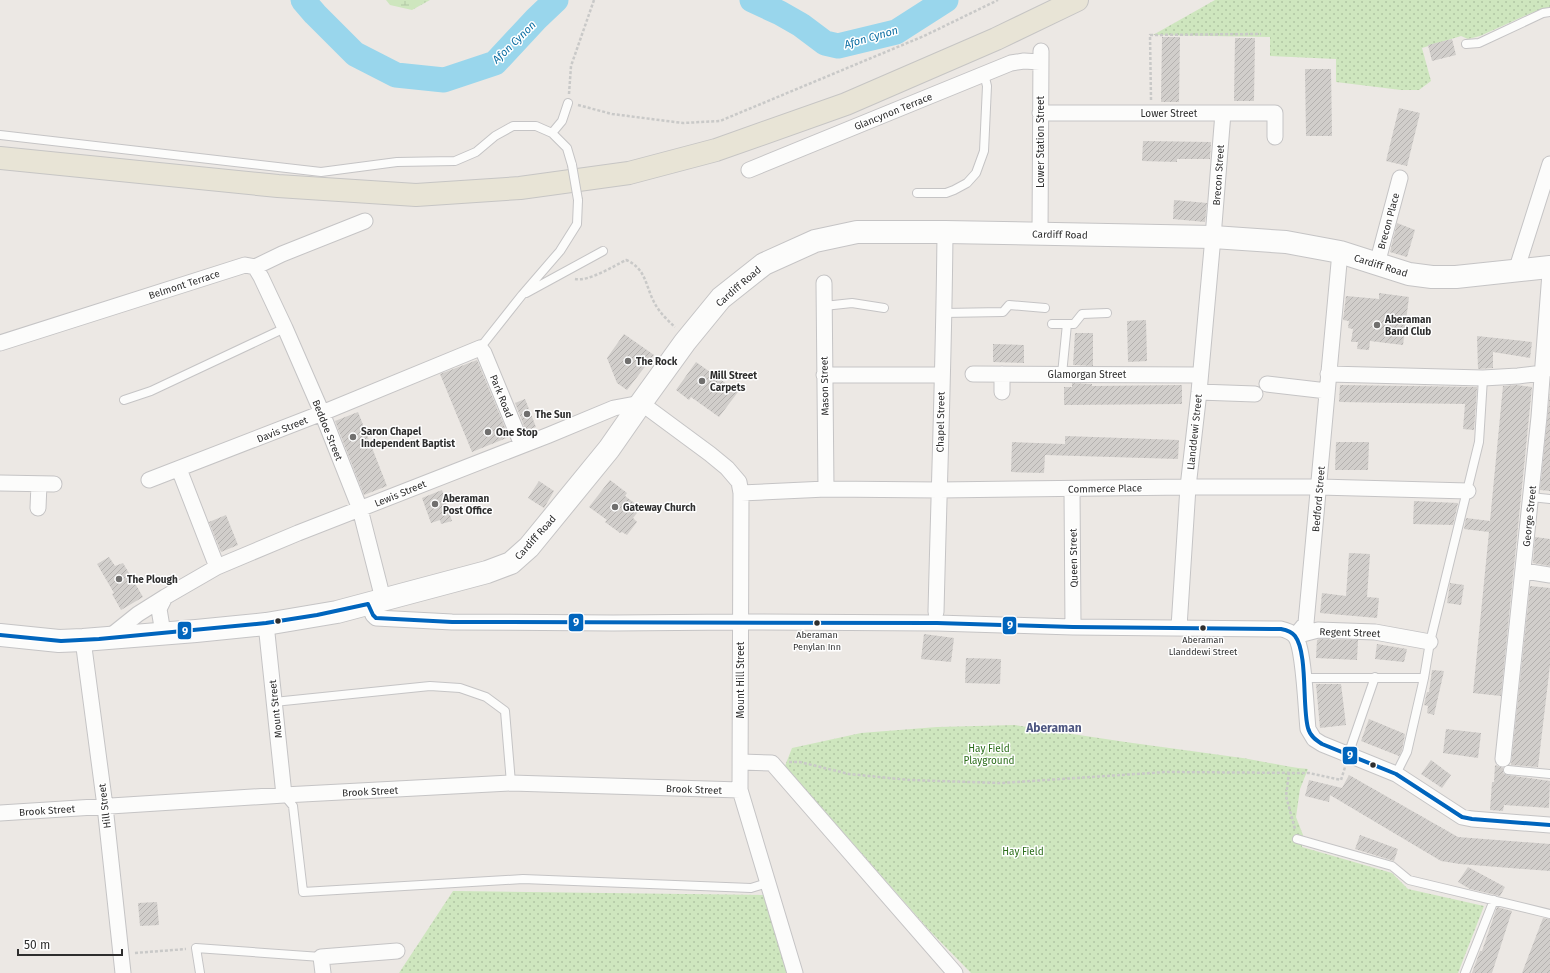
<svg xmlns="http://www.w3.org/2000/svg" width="1550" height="973" font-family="'Fira Sans',sans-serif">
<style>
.green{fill:url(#green-dots)}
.wetland{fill:url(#wetland-marsh)}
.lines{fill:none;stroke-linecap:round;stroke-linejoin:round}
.river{stroke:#99d6ec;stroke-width:25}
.building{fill:url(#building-hatch)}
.service-casing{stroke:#c5c4c5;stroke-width:10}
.minor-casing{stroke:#c5c4c5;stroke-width:17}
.secondary-casing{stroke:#c5c4c5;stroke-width:24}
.primary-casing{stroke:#c6c5c4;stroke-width:24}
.path{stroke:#c9c9c8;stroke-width:2.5;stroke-dasharray:3 2;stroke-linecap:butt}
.service{stroke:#fcfcfb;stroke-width:8}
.minor{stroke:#fcfcfb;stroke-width:15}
.secondary{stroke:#fcfcfb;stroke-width:22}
.primary{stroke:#e8e4d6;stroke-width:22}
.service-bridge-casing{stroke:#c5c4c5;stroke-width:10;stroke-linecap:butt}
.service-bridge{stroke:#fcfcfb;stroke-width:8}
.bus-1-casing{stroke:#fff;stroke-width:7}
.bus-1{stroke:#0065bd;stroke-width:4}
.poi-dot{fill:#706f6e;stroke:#fff;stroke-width:1.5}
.bus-dot{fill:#2e2e2e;stroke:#fff;stroke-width:1.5}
.labels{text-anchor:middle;stroke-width:3;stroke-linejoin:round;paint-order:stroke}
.bus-label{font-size:9px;fill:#2e2e2e;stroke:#fff}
.street-label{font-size:10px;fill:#2e2e2e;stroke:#fff}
.poi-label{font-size:10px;font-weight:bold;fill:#2e2e2e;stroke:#fff;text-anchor:start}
.park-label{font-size:10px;fill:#2c6e1b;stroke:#fff}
.water-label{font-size:11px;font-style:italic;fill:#0d6fa3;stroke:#fff}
.quarter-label{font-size:12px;font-weight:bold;fill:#4d5680;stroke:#fff}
.line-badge{stroke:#fff;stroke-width:1.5}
.badge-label{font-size:11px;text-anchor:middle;font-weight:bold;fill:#fff}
</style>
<defs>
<pattern id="green-dots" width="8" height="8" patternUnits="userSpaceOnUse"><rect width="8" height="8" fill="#cee6be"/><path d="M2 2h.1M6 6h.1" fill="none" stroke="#b1c6a4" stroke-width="1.8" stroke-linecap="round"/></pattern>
<pattern id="wetland-marsh" width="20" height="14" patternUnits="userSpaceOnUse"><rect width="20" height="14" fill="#cee6be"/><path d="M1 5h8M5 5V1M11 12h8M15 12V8" fill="none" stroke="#b1c6a4"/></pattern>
<pattern id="building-hatch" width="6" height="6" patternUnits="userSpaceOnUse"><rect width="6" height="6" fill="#d1cecb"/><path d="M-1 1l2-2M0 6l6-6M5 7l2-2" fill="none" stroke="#b4b1af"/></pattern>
</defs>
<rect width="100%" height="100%" fill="#ece8e4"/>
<path class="green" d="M1215,0H1550V7L1531,13L1480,36L1468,39L1461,36L1422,48L1431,81L1419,90H1401L1336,82V59L1270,56V37L1153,35Z
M1015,725C1088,737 1162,747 1235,757C1260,760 1283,767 1308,769L1300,789L1296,817L1303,835L1302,847L1392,873L1408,889L1484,906L1458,973H971L929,930L785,766L792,748L861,733L937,727Z
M453,891L766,895L788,973H399Z"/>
<path class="wetland" d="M386,0H430L412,10L390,5Z"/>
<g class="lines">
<path class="river" d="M303,0L315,14L355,54L396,75L444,80L495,63L536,19L556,0
M752,0L780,13L801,25L825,43L838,46L896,32L946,0"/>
</g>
<path class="building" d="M1162,37H1180L1179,102H1161Z
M1235,38H1255L1254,101H1234Z
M1452,39L1456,55L1432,61L1428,45Z
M1305,69H1331L1332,136H1306Z
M1399,108L1420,113L1407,166L1386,161Z
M1143,141L1211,142L1210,159H1177V162L1142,161Z
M1174,200L1207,203L1205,222L1173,219Z
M1397,223L1415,230L1407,257L1390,252Z
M1379,293L1409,297L1403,345L1370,341L1369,350L1357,349L1358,342H1351L1353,329L1348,328L1349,321L1343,320L1346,296L1379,299Z
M1146,320L1147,361L1128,362L1127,321Z
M1075,333H1093V366L1073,365Z
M624,334L654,355L627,390L617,383L607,358Z
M1477,336L1532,342L1530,358L1493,352V368L1478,369Z
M993,344L1024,345V363L993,362Z
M477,360L509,437L472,452L440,374Z
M696,362L738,392L719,417L691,397L689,400L676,390Z
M1072,383L1092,384V386L1182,385V404L1064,405V387H1072Z
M1340,385L1477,387L1474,430L1463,429L1465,404L1339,402Z
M1517,385L1532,387L1501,696L1473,693L1489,532L1464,529L1466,518L1490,521L1503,386Z
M1550,391V491L1540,490Z
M525,399L536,427L526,431L515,403Z
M358,412L387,486L364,495L335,421Z
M1065,436L1179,440L1178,459L1045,455L1044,473L1011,472L1012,442L1065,444Z
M1336,442H1369L1368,470H1335Z
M610,480L627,493L625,496L641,508L633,518L637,522L627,535L622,532L620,533L605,522L607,520L589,507Z
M539,481L554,491L544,508L528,498Z
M442,490L452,521L441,524L440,520L431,523L422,498Z
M1414,501L1458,503L1453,525L1413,524Z
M226,515L238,545L221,552L209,522Z
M1535,537L1550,539V566L1533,563Z
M1349,553L1370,554L1367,597L1379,598L1377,618L1320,613L1322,593L1346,596Z
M109,557L115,566L123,563L143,597L121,610L112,594L114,593L97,564Z
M1450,583L1464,585L1461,605L1447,603Z
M1530,586L1550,588V665L1538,767L1511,765Z
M924,634L954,638L951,662L921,659Z
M1319,639L1358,640L1357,660L1316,658L1317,640Z
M1377,644L1407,649L1404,662L1375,659Z
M966,658L1001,659L1000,684L965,683Z
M1432,670L1444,671L1434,715L1427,713L1428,706L1424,705L1427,692H1429Z
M1316,684H1341L1346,725L1320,728Z
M1369,719L1405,734L1402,750L1399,756L1361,741Z
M1446,729L1481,733L1478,758L1443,753Z
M1431,760L1451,775L1442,788L1421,774Z
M1495,765L1503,768V773L1507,775L1550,781L1549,808L1504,805L1503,811L1490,810L1492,782H1494Z
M1349,775L1458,837L1550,844V871L1460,864L1441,861L1330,795L1329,802L1305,796L1309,780L1342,788Z
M1360,835L1398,849L1394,861L1355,849Z
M1468,867L1505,887L1500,896L1470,889L1458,882Z
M157,902L159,925L140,926L138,903Z
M1497,907L1512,911L1492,973H1472L1480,951H1482Z
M1543,918L1550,919V973H1522Z"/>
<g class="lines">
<g class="service-casing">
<path id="service" d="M1466,44L1479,43L1543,13L1550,12
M568,103L562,121L552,133L567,148L572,165
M0,135L321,172L397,162L455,161L476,152L495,136L513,126H536L552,133
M917,193H946L954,190L967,183L976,173L984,151L987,86L984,74
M526,293L603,251
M824,306L852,303L884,308
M944,313L1003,312L1009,305L1045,308
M1052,324H1067L1062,374
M1067,324H1074L1082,314L1107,313
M480,348L522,295L560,251L577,224L578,200
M124,400L151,391L285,328
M1531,497L1550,499
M1303,678H1424
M274,702L430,686L460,688L486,697L505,711L511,783
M1348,755L1375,677
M1508,770L1550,774
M1396,774L1407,752L1424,678L1430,642L1479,442L1483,378
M284,795L293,806L303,892L523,879L751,888L767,883
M1297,839L1392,866L1409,880L1550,914
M200,973L196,948L321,957
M1465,973L1494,900"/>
</g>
<g class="minor-casing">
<path id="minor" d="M1040,113H1275V137
M749,170L1011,63L1024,61L1040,62
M1040,234L1041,51
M1377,264L1400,178
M255,267L261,277L285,328L322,413L360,509L383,599
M1516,271L1550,164
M824,283L826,489
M0,343L245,265L255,267L282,254L365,221
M973,374L1200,375
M1002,374V392
M1328,374L1483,378L1518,376L1543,373
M824,375H942
M1267,384L1327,391
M1199,392L1255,394
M179,469L217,567
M149,480L322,413L480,348L484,353L522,445
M0,483L54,484
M1072,489L1073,627
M741,493L826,489L939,490L1188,487H1319L1468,491
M38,508L39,484
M1524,571L1550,575
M368,604L373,615L376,618L452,622L613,623L740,622L937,623L1073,627L1281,629C1286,630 1291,632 1295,636C1304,647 1306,711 1308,729L1314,739L1322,744L1396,774L1462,817L1472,819L1550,825
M936,612C939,485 944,359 945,232
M266,624L284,795
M1179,627L1188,487L1199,392L1213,237L1223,113
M163,633L159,609L165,597L217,567L298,533L549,435L614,408L641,403L710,454L727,468L739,482L741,493L740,790L795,973
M1295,636L1306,623C1318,499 1328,376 1340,252
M1295,636L1318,630L1375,632L1430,642
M108,638L138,614L165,597
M83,640L105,806L123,973
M1503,759L1539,417L1550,273
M741,762L772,763L955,973
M0,813L284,795L511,783L740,790
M323,973L321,957L397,951"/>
</g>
<g class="secondary-casing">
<path id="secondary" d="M0,635L59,641L83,640L196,631L266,624L337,612L487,572L511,563L529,547L609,449L641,403L685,342L721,298L764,264L815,241L857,232H945L1213,237L1286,242L1340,252L1409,274L1432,277H1456L1550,267"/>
</g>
<g class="primary-casing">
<path id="primary" d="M0,158L278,186L416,195L520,188L629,173L716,150L846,104L996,39L1077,0"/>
</g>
<path class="path" d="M569,94L571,66L594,0
M1151,100L1150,35L1261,34
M578,105L612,114L683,123L720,121L924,36L998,0
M575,279C588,282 614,266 626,260C645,268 645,283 653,300C658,311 667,320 675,327
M789,762H800L849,774L909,780L1001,783L1166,772L1309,773L1341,780L1345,767
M1289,772L1286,796L1295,829
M135,953L186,949"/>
<use href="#service" class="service"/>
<use href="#minor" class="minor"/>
<use href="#secondary" class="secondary"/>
<use href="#primary" class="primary"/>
<g class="service-bridge-casing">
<path id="service-bridge" d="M572,165L578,200"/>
</g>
<use href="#service-bridge" class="service-bridge"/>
<g class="bus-1-casing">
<path id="bus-1" d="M368,604L373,615L376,618L452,622L937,623L1073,627L1281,629C1286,630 1292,632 1295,636C1308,653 1302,707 1308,728C1310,736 1316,740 1322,744L1396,774L1462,817L1472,819L1550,825
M0,635L61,641L99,639L266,623L317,615L368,604"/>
</g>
<use href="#bus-1" class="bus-1"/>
</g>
<g class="poi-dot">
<circle cx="1377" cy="325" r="4"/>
<circle cx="628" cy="361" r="4"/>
<circle cx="702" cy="381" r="4"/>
<circle cx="527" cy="414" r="4"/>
<circle cx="488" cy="432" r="4"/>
<circle cx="353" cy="437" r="4"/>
<circle cx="435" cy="504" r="4"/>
<circle cx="615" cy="507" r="4"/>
<circle cx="119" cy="579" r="4"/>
</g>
<g class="bus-dot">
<circle cx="278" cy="621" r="3.5"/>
<circle cx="817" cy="623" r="3.5"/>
<circle cx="1203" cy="628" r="3.5"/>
<circle cx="1373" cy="765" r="3.5"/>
</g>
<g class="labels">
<g class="bus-label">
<text x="817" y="638">Aberaman<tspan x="817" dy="12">Penylan Inn</tspan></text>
<text x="1203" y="643">Aberaman<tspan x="1203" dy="12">Llanddewi Street</tspan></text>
</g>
<g class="street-label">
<text transform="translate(893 111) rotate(-22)" y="4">Glancynon Terrace</text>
<text x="1169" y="117">Lower Street</text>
<text transform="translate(1040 142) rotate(-90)" y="4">Lower Station Street</text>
<text transform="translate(1218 175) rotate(-86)" y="4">Brecon Street</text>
<text transform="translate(1388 221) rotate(-75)" y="4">Brecon Place</text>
<text transform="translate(1060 234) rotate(1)" y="4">Cardiff Road</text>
<text transform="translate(1381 265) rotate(17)" y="4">Cardiff Road</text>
<text transform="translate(184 284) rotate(-18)" y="4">Belmont Terrace</text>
<text transform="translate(738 286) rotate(-41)" y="4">Cardiff Road</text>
<text x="1087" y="378">Glamorgan Street</text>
<text transform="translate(824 386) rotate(-91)" y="4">Mason Street</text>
<text transform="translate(502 396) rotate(68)" y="4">Park Road</text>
<text transform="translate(940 422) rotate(-89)" y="4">Chapel Street</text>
<text transform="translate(282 429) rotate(-22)" y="4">Davis Street</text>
<text transform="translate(328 430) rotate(68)" y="4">Beddoe Street</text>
<text transform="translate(1194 432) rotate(-84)" y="4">Llanddewi Street</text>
<text transform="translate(1105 488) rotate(-1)" y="4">Commerce Place</text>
<text transform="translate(400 493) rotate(-22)" y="4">Lewis Street</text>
<text transform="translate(1318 499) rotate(-85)" y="4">Bedford Street</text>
<text transform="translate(1529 516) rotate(-84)" y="4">George Street</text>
<text transform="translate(535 537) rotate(-48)" y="4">Cardiff Road</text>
<text transform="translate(1073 558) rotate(-91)" y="4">Queen Street</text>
<text transform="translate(1350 632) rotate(2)" y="4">Regent Street</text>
<text transform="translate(740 680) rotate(-90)" y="4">Mount Hill Street</text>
<text transform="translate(275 709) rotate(-96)" y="4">Mount Street</text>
<text transform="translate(694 789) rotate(2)" y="4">Brook Street</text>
<text transform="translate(370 791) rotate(-3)" y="4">Brook Street</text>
<text transform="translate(104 806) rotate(-97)" y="4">Hill Street</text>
<text transform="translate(47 810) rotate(-4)" y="4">Brook Street</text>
</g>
<g class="poi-label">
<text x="1385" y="323">Aberaman<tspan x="1385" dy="12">Band Club</tspan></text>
<text x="636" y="365">The Rock</text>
<text x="710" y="379">Mill Street<tspan x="710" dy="12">Carpets</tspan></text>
<text x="535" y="418">The Sun</text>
<text x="361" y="435">Saron Chapel<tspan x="361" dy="12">Independent Baptist</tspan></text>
<text x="496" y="436">One Stop</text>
<text x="443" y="502">Aberaman<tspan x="443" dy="12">Post Office</tspan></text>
<text x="623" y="511">Gateway Church</text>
<text x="127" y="583">The Plough</text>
</g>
<g class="park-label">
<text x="989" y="752">Hay Field<tspan x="989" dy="12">Playground</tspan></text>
<text x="1023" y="855">Hay Field</text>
</g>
<g class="water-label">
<text transform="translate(871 37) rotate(-16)" y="4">Afon Cynon</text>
<text transform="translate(514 42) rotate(-44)" y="4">Afon Cynon</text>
</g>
<g class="quarter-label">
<text x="1054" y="732">Aberaman</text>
</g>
</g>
<g class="line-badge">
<rect x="568" y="613" width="16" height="19" rx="4" fill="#0065bd"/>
<rect x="1002" y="616" width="15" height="19" rx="4" fill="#0065bd"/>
<rect x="177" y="621" width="15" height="19" rx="4" fill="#0065bd"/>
<rect x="1342" y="746" width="16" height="19" rx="4" fill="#0065bd"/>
</g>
<g class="badge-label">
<text x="576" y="626">9</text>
<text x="1010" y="629">9</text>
<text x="185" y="635">9</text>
<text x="1350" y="759">9</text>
</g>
<path d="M18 949v6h104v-6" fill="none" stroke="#2e2e2e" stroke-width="2"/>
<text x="24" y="949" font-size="12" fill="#2e2e2e" stroke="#ffffff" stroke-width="3" paint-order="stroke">50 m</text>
</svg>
